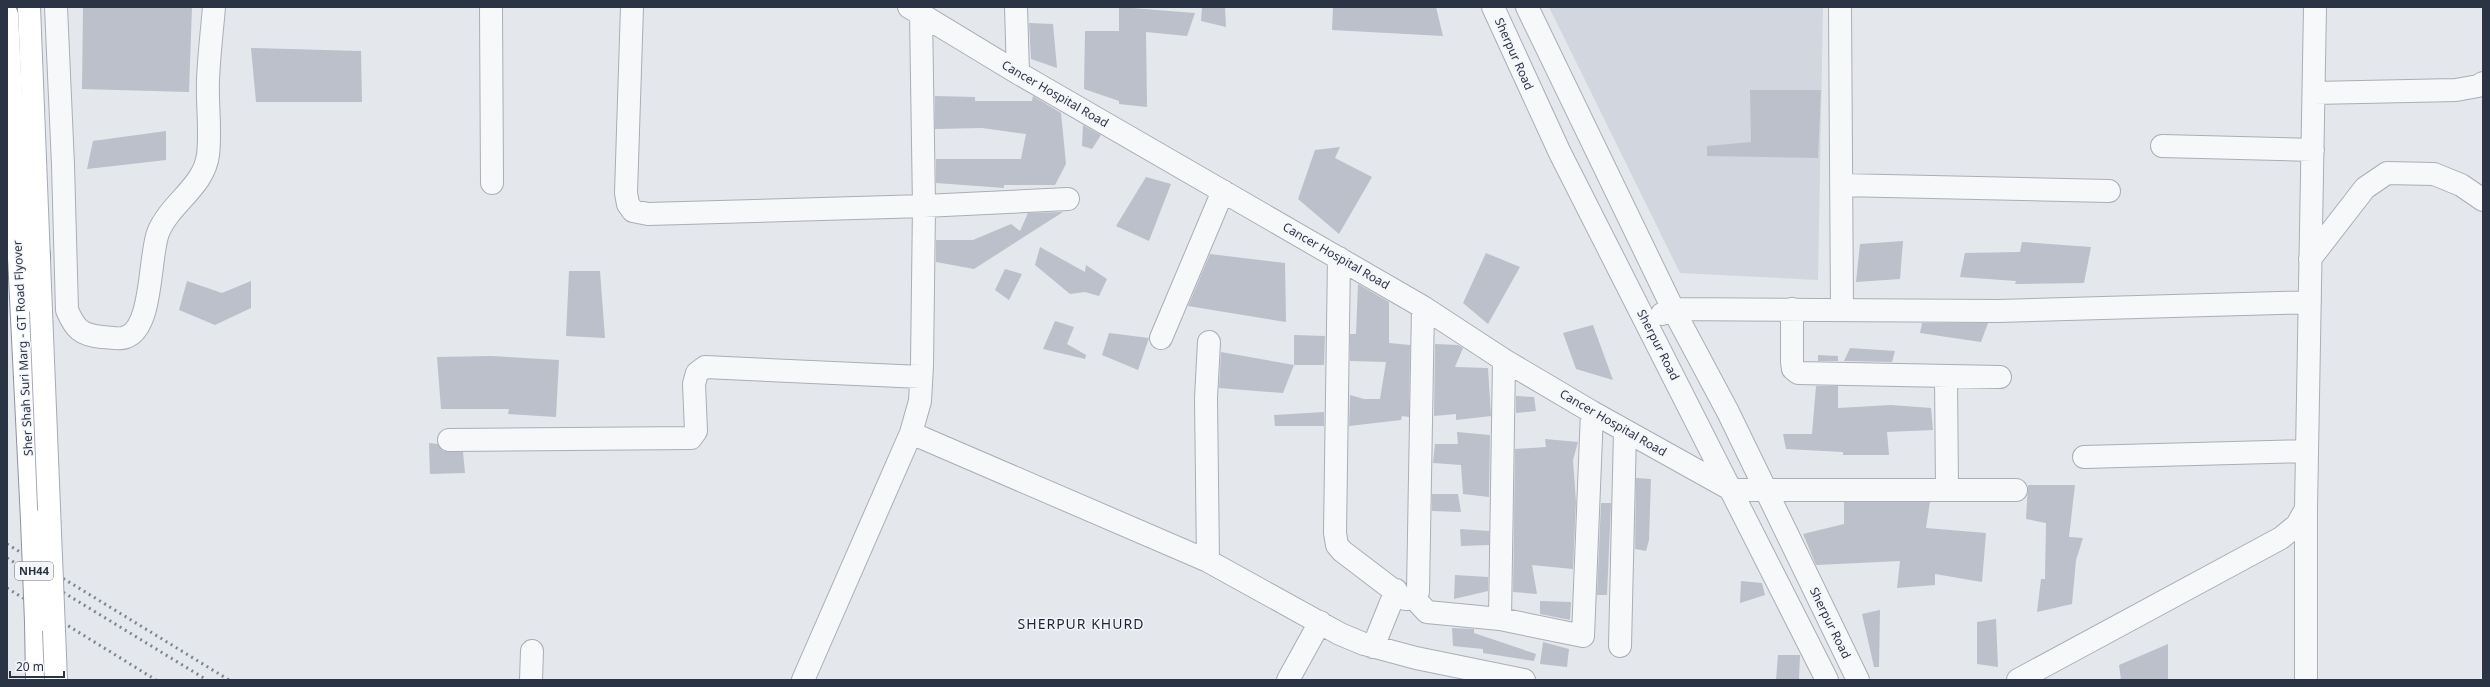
<svg xmlns="http://www.w3.org/2000/svg" width="2490" height="687" font-family="'Noto Sans',sans-serif">
<style>
.built{fill:#d2d6de}
.building{fill:#bbc0ca}
.lines{fill:none;stroke-linecap:round;stroke-linejoin:round}
.minor-casing{stroke:#a9aeb7;stroke-width:24}
.major-casing{stroke:#a3abb8;stroke-width:24}
.highway-casing{stroke:#8b94a3;stroke-width:24}
.minor{stroke:#f7f8fa;stroke-width:22}
.major{stroke:#fff;stroke-width:22}
.highway{stroke:#fff;stroke-width:22}
.rail{stroke:#7d8696;stroke-width:3;stroke-dasharray:2 4;stroke-linecap:butt}
.major-bridge-casing{stroke:#a3abb8;stroke-width:24;stroke-linecap:butt}
.highway-bridge-casing{stroke:#8b94a3;stroke-width:24;stroke-linecap:butt}
.major-bridge{stroke:#fff;stroke-width:22}
.highway-bridge{stroke:#fff;stroke-width:22}
.labels{text-anchor:middle;stroke-width:3;stroke-linejoin:round;paint-order:stroke}
.shield{fill:#f4f6f9;stroke:#676e7b;stroke-width:1}
.shield-label{font-size:11px;font-weight:bold;fill:#2b3445}
.street-label{font-size:12px;fill:#2b3445;stroke:#f4f6f9}
.quarter-label{font-size:14px;letter-spacing:1px;fill:#1d2536;stroke:#f4f6f9}
</style>
<rect width="100%" height="100%" fill="#e4e7ec"/>
<path class="built" d="M1549,7H1823L1818,280L1680,273Z"/>
<path class="building" d="M83,7H192L189,92L82,89Z
M1119,7L1195,13L1187,36L1146,32L1147,107L1119,104V101L1084,89L1085,31H1119Z
M1202,7H1225L1226,27L1201,21Z
M1333,7H1436L1443,36L1332,30Z
M1029,23L1053,24L1057,68L1031,59Z
M251,48L361,51L362,102H256Z
M1750,90H1821L1818,158L1707,156V146L1751,142Z
M935,96L975,97V101H1032L1033,96L1061,113L1066,164L1055,185H1004V188L936,183V159H1021L1026,134L982,128L935,129Z
M1083,125L1101,135L1092,149L1082,146Z
M166,131V160L87,169L93,141Z
M1340,147L1335,158L1372,177L1339,234L1298,199L1315,150Z
M1146,177L1171,184L1149,241L1116,226Z
M1063,212L974,269L936,262V240H973L1011,224L1020,231L1028,213Z
M1903,241L1900,279L1856,282L1860,244Z
M2022,242L2091,247L2084,283L2015,284L2016,281L1960,277L1965,253L2020,252Z
M1040,247L1085,272L1086,265L1107,279L1099,296L1085,292L1070,294L1035,265Z
M1486,253L1520,267L1488,324L1463,303Z
M1210,254L1285,263L1286,322L1188,306Z
M1005,269L1022,274L1009,300L995,290Z
M569,271H600L605,338L566,336Z
M187,281L222,293L251,281V308L215,325L179,310Z
M1358,284L1389,302V343L1410,345L1409,417L1402,416L1401,420L1349,426L1350,395L1364,399H1380L1386,362L1350,361V334H1356Z
M1055,321L1074,327L1067,344L1086,355L1085,359L1043,349Z
M1922,323H1988L1981,342L1920,333Z
M1593,325L1613,380L1576,369L1563,333Z
M1109,333L1149,338L1138,370L1102,355Z
M1294,335L1325,336L1324,365H1294Z
M1435,344L1458,345L1463,348L1455,367L1488,368L1491,416L1456,420V414L1434,416Z
M1850,348L1895,351L1892,362L1844,361Z
M1221,352L1294,365L1283,393L1219,388Z
M1818,355L1838,356V361H1818Z
M491,356L559,360L556,417L508,414L509,409H441L437,357Z
M1816,386H1838V408L1891,405L1931,408L1933,430L1887,432L1889,455H1843V452L1786,449L1783,434H1812Z
M1516,396L1534,397L1536,411L1516,413Z
M1324,412V426H1275L1274,415Z
M1457,432L1490,435L1489,497L1463,494L1461,465L1433,463L1435,444H1458Z
M1545,439L1578,442L1573,460L1576,502L1573,569L1532,565L1537,594L1513,592L1515,449L1546,447Z
M429,443L438,444L443,451L463,452L465,473L430,474Z
M1636,478L1651,479L1649,540L1646,551L1635,549Z
M2028,485H2075L2069,537L2083,538L2076,560L2072,604L2037,612L2041,579H2045L2046,523L2026,519Z
M1432,494H1458L1461,512L1432,511Z
M1844,502H1930L1926,528L1986,533L1982,582L1935,574V585L1897,588L1900,561L1816,565L1803,534L1844,524Z
M1601,503H1611L1607,595H1597Z
M1460,529L1489,531V545L1461,546Z
M1455,575L1488,577V591L1454,599Z
M1741,581L1762,583L1765,595L1740,603Z
M1540,601L1571,602L1570,620L1540,614Z
M1880,610L1879,667H1874L1862,614Z
M1996,619L1998,667L1977,664V622Z
M1452,628L1474,629V633L1536,654L1534,661L1483,653V649L1453,646Z
M1543,642L1569,649L1567,667L1540,664Z
M2168,644V680H2121L2119,665Z
M1778,655H1800L1799,680H1776Z"/>
<g class="lines">
<g class="minor-casing">
<path id="minor" d="M56,7L63,165L67,310C75,329 81,335 102,337C109,337 120,340 126,337C153,328 149,257 158,233C169,204 204,187 208,155C211,131 207,104 208,80C209,55 212,31 214,7
M491,7L492,183
M632,7L626,193L628,204L633,211L648,214L924,206L1068,199
M909,7L1018,73L1423,307L1504,360L1592,412L1732,490H2016
M1016,7L1018,73
M1493,7L1560,153L1827,680
M1527,7L1673,309L1728,412L1858,680
M1840,7L1842,309
M921,14L924,206L922,365L920,401L911,433L1208,561L1340,634L1364,644L1416,658L1524,680
M2314,93L2456,90L2478,86L2483,83
M2162,146L2313,150
M1841,185L2109,191
M1339,258L1335,533L1337,545L1342,551L1405,599L1414,598L1418,592L1423,307
M2310,259L2365,188L2387,173L2434,174L2461,185L2483,200
M1792,309V362L1793,369L1798,373L2000,377
M1662,314L1673,309L1998,311L2310,302
M1161,338L1223,191
M1946,376L1947,490
M449,440L691,438L696,431L694,384L697,373L705,367L921,377
M2084,457L2307,451
M1208,561L1206,398L1209,342
M1414,598L1427,612L1500,619L1583,636L1592,412
M1500,619L1504,360
M1620,646L1625,431
M1373,647L1396,590
M531,680L532,651
M803,680L911,433
M1288,680L1320,622
M2018,680L2281,538L2297,525L2306,509L2315,7
M2306,680V509"/>
</g>
<g class="major-casing">
<path id="major" d="M29,7L41,311"/>
</g>
<g class="highway-casing">
<path id="highway" d="M7,15L32,520
M18,253L39,255
M36,622L37,680"/>
</g>
<use href="#minor" class="minor"/>
<use href="#major" class="major"/>
<use href="#highway" class="highway"/>
<path class="rail" d="M7,544L229,680
M7,558L207,680
M7,588L156,680"/>
<g class="major-bridge-casing">
<path id="major-bridge" d="M41,311L56,680"/>
</g>
<g class="highway-bridge-casing">
<path id="highway-bridge" d="M32,520L36,622"/>
</g>
<use href="#major-bridge" class="major-bridge"/>
<use href="#highway-bridge" class="highway-bridge"/>
</g>
<g class="labels">
<rect class="shield" x="15" y="562" width="38" height="18" rx="3"/>
<g class="shield-label">
<text x="34" y="575">NH44</text>
</g>
<g class="street-label">
<text transform="translate(1514 54) rotate(66)" y="4">Sherpur Road</text>
<text transform="translate(1055 94) rotate(30)" y="4">Cancer Hospital Road</text>
<text transform="translate(1336 256) rotate(30)" y="4">Cancer Hospital Road</text>
<text transform="translate(1658 345) rotate(63)" y="4">Sherpur Road</text>
<text transform="translate(23 348) rotate(-93)" y="4">Sher Shah Suri Marg - GT Road Flyover</text>
<text transform="translate(1613 423) rotate(30)" y="4">Cancer Hospital Road</text>
<text transform="translate(1830 623) rotate(64)" y="4">Sherpur Road</text>
</g>
<g class="quarter-label">
<text x="1081" y="629">SHERPUR KHURD</text>
</g>
</g>
<rect width="2490" height="687" fill="none" stroke="#2b3445" stroke-width="16"/>
<path d="M10 671v6h54v-6" fill="none" stroke="#2b3445" stroke-width="2"/>
<text x="16" y="671" font-size="12" fill="#2b3445" stroke="#f4f6f9" stroke-width="3" paint-order="stroke">20 m</text>
</svg>
